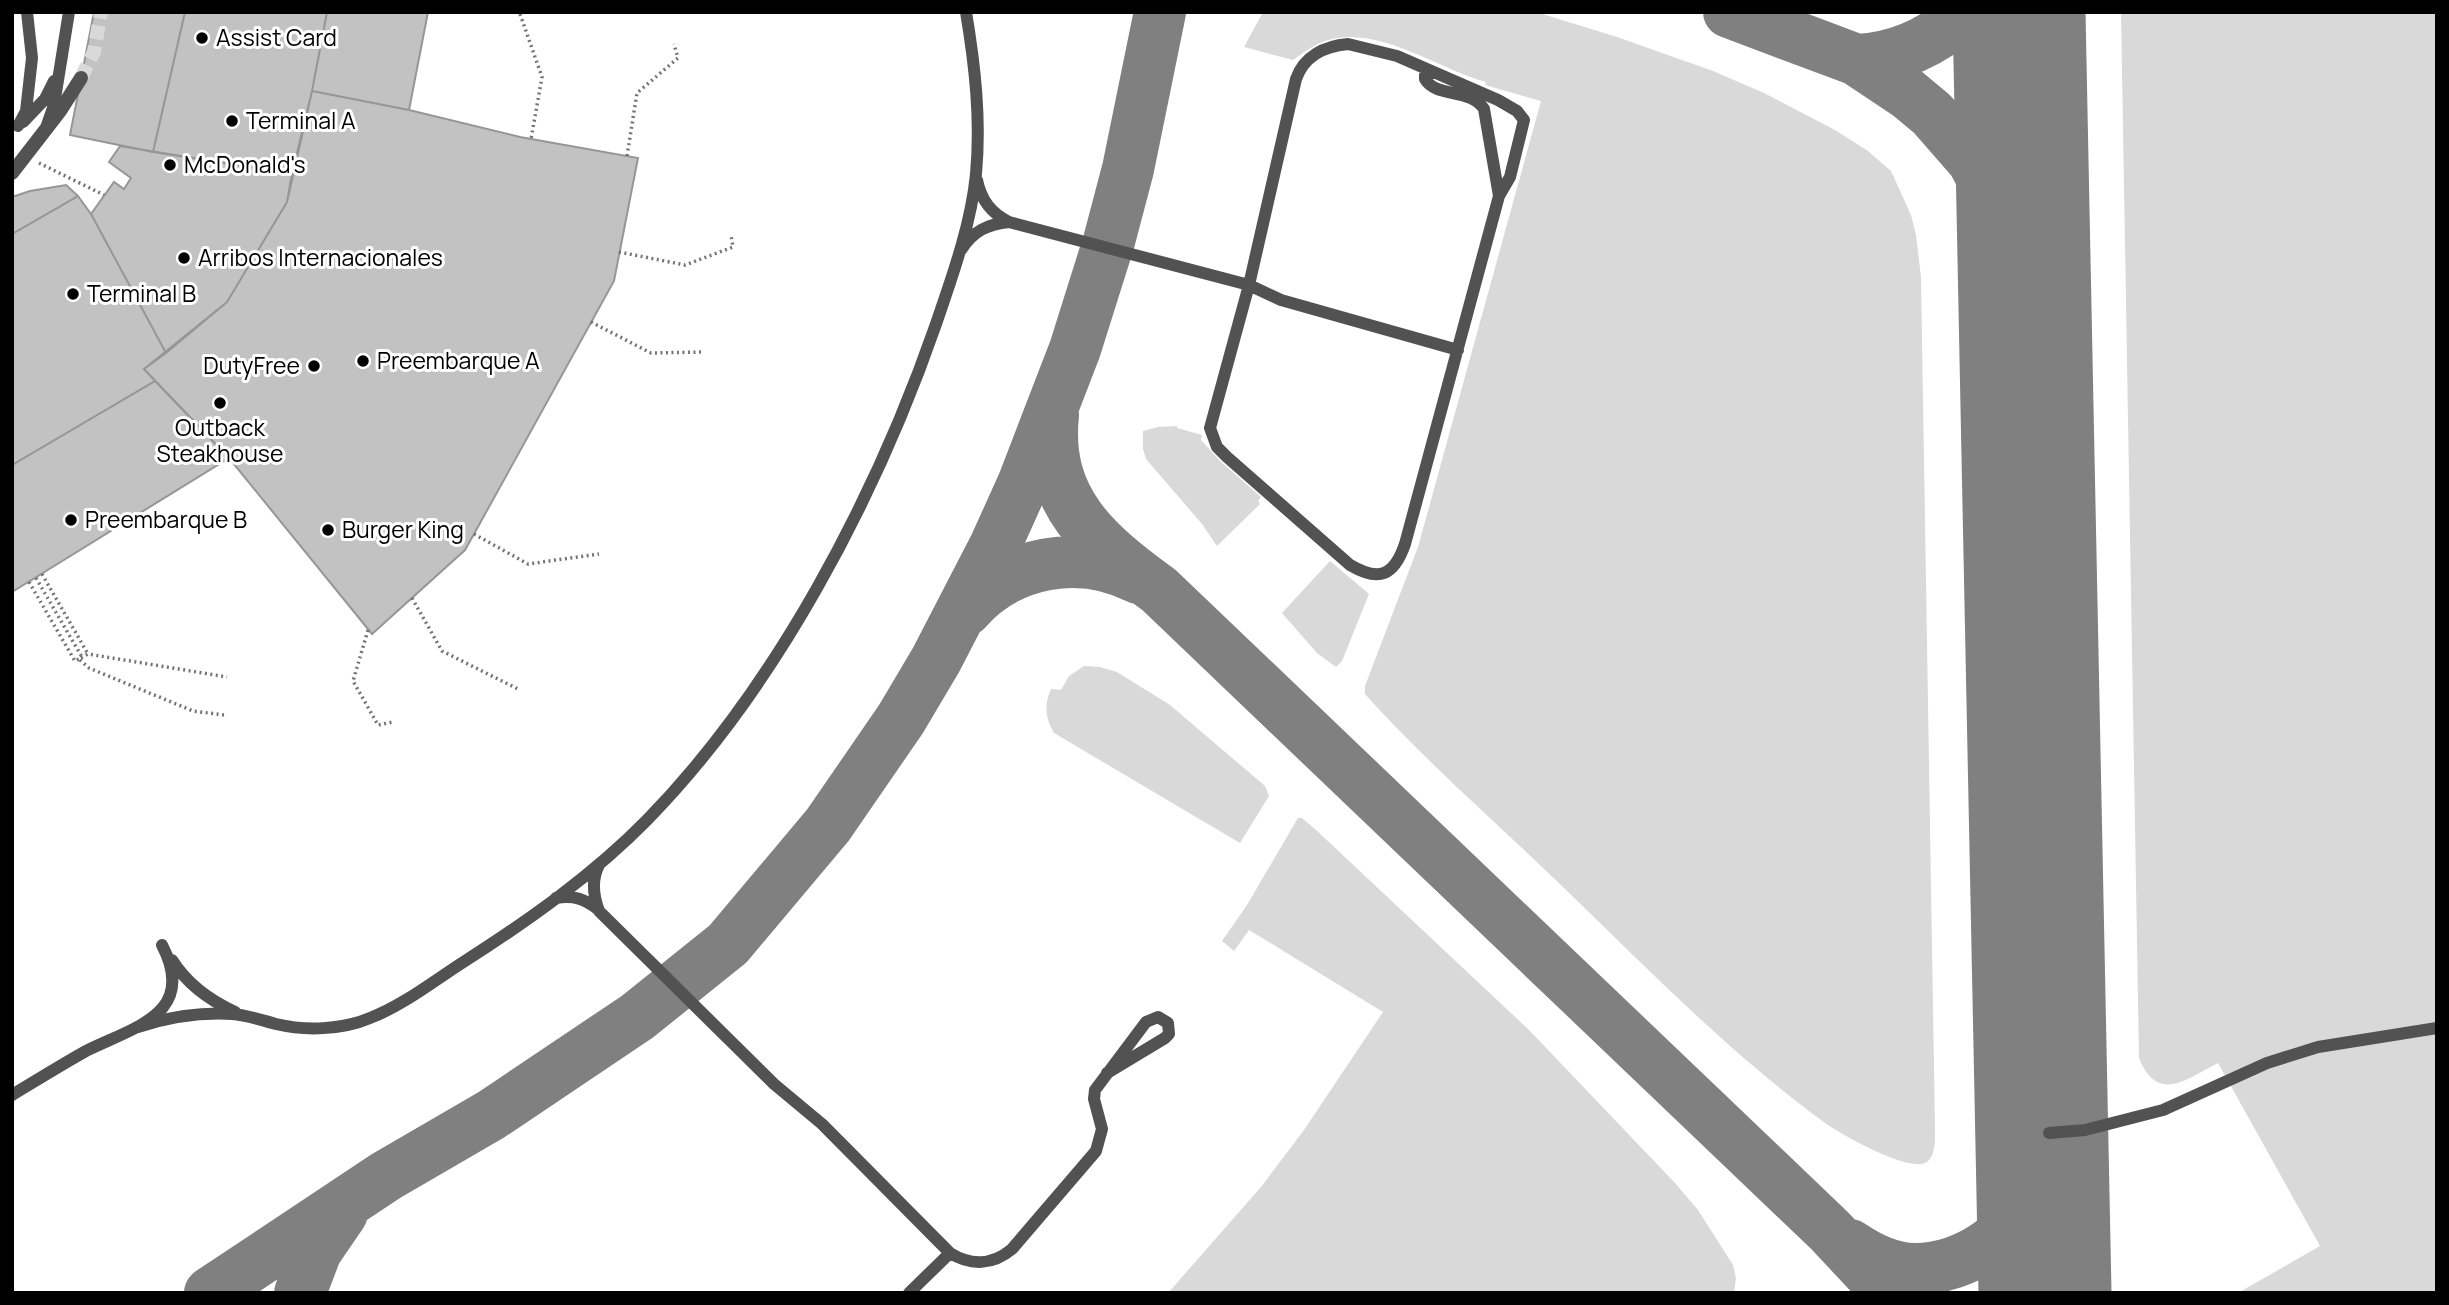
<svg xmlns="http://www.w3.org/2000/svg" width="2449" height="1305" font-family="Manrope,sans-serif">
<style>
.green{fill:#d9d9d9}
.lines{fill:none;stroke-linecap:round;stroke-linejoin:round}
.taxiway{stroke:#808080;stroke-width:52}
.runway{stroke:#808080;stroke-width:133}
.building{fill:#c2c2c2;stroke:#969696;stroke-width:2}
.minor-tunnel{stroke:#d9d9d9;stroke-width:14;stroke-dasharray:14 7;stroke-linecap:butt}
.path{stroke:#747474;stroke-width:3.5;stroke-dasharray:2 3.5;stroke-linecap:butt}
.service{stroke:#525252;stroke-width:12}
.minor{stroke:#525252;stroke-width:14}
.poi-dot{fill:#000;stroke:#fff;stroke-width:2.5}
.labels{text-anchor:middle;stroke-width:6;stroke-linejoin:round;paint-order:stroke}
.poi-label{font-size:23px;fill:#000;stroke:#fff;text-anchor:start}
</style>
<rect width="100%" height="100%" fill="#fff"/>
<path class="green" d="M1263,12H1536L1617,37L1713,71L1764,93L1835,130L1868,151L1891,171L1911,215L1916,235L1921,277L1935,1129C1935,1139 1936,1158 1925,1163C1907,1171 1844,1136 1828,1125C1732,1056 1648,969 1563,887C1497,823 1426,762 1365,694V686L1418,547L1541,101L1485,85L1486,82C1438,69 1376,23 1325,41C1313,45 1303,53 1293,60L1244,47Z
M2121,12H2437V1293H2238L2320,1246L2218,1063C2188,1078 2158,1105 2139,1058Z
M1177,426V428L1202,435L1201,440L1220,461L1261,497L1258,501L1260,504L1217,546L1202,524L1146,459L1143,449V431L1158,427Z
M1330,561L1369,594L1342,661L1336,667L1317,653L1282,613Z
M1084,666L1100,667L1117,672L1170,705L1265,786L1269,796L1240,843L1054,733C1045,718 1044,705 1051,689L1061,690L1069,676Z
M1298,818H1302L1315,829L1529,1030L1675,1183L1698,1210L1733,1265L1736,1278L1734,1293H1168L1261,1187L1304,1130L1383,1012L1249,930L1234,951L1222,941L1247,905Z"/>
<g class="lines">
<path class="taxiway" d="M1729,12L1857,60L1908,94L1932,114L1973,161L2003,216L2015,254L2024,300
M1857,60C1899,58 1936,40 1966,12
M1053,415C1044,501 1096,544 1159,590L1830,1231L1888,1293
M966,610C1009,561 1080,548 1138,578
M1850,1245C1869,1258 1892,1269 1915,1269C1965,1269 2023,1233 2031,1181C2032,1174 2029,1166 2029,1159
M210,1293L386,1176L491,1115L637,1017L728,944L828,825L901,719L936,660L995,546L1023,484L1075,349L1109,241L1128,169L1160,12
M300,1293L316,1251L342,1213"/>
<path class="runway" d="M2019,12L2045,1293"/>
</g>
<path class="building" d="M94,12H185L153,152L70,135Z
M185,12H327L312,91L292,174L153,152Z
M327,12H428L409,110L312,91Z
M312,91L409,110L520,137L638,158L614,281L474,534L465,550L372,634L229,458L144,369L227,302L287,202Z
M120,146L292,174L287,202L227,302L166,353L91,214L114,182L124,189L131,178L109,162Z
M66,185L78,196L12,234V197L30,191Z
M78,196L91,214L166,353L144,369L155,381L12,465V234Z
M155,381L229,458L12,592V465Z"/>
<g class="lines">
<path class="minor-tunnel" d="M81,78L94,52L101,12"/>
<path class="path" d="M520,14L542,77L531,139
M627,156L637,93L678,58L674,44
M39,163L104,195
M619,252L685,265L733,247L731,235
M591,322L651,353L702,352
M474,534L528,564L599,554
M42,574L88,654
M36,578L82,657
M29,582L75,661L81,658
M412,598L442,651L518,689
M368,630L353,681L378,725L393,722
M224,715L193,711L89,668L79,659L88,654L227,677"/>
<path class="service" d="M1348,44L1397,56L1498,100L1517,111L1524,120L1510,177L1499,196L1405,544C1394,576 1379,582 1350,565L1227,457L1217,447L1210,428L1249,285L1296,79C1304,56 1325,46 1348,44Z
M1433,72L1425,75V79C1436,98 1471,88 1484,109L1499,196
M23,122L45,99L54,81
M47,125L54,105L69,12
M18,126L26,111L32,58L27,12
M977,180C981,200 991,213 1009,222L1249,285L1281,300L1458,350
M961,250C973,231 988,224 1009,222
M599,865C591,880 593,895 599,911L774,1084L822,1124L950,1253
M556,898C574,895 585,899 599,910
M172,960C187,984 209,1000 235,1012
M138,1027C169,1017 199,1012 232,1014C247,1015 261,1020 276,1024C305,1031 342,1030 370,1018C404,1005 435,980 465,961C529,920 593,875 647,820C776,688 876,497 936,324C952,277 971,225 976,174C981,119 975,66 966,12
M12,1095C37,1080 61,1065 86,1051C134,1027 198,1014 162,945
M2049,1133L2085,1130L2163,1110L2267,1063L2318,1047L2437,1028
M909,1293L950,1253C971,1266 993,1265 1012,1249L1096,1151L1102,1129L1094,1099L1095,1090L1146,1022L1158,1017L1168,1023L1169,1034L1165,1038L1107,1073"/>
<path class="minor" d="M12,173L60,111L81,78"/>
</g>
<g class="poi-dot">
<circle cx="202" cy="38" r="7"/>
<circle cx="232" cy="121" r="7"/>
<circle cx="170" cy="165" r="7"/>
<circle cx="184" cy="258" r="7"/>
<circle cx="73" cy="294" r="7"/>
<circle cx="363" cy="361" r="7"/>
<circle cx="314" cy="366" r="7"/>
<circle cx="220" cy="403" r="7"/>
<circle cx="71" cy="520" r="7"/>
<circle cx="328" cy="530" r="7"/>
</g>
<g class="labels">
<g class="poi-label">
<text x="216" y="46">Assist Card</text>
<text x="246" y="129">Terminal A</text>
<text x="184" y="173">McDonald's</text>
<text x="198" y="266">Arribos Internacionales</text>
<text x="87" y="302">Terminal B</text>
<text x="377" y="369">Preembarque A</text>
<text x="300" y="374" text-anchor="end">DutyFree</text>
<text x="220" y="436" text-anchor="middle">Outback<tspan x="220" dy="26">Steakhouse</tspan></text>
<text x="85" y="528">Preembarque B</text>
<text x="342" y="538">Burger King</text>
</g>
</g>
<rect width="2449" height="1305" fill="none" stroke="#000000" stroke-width="28"/>
</svg>
